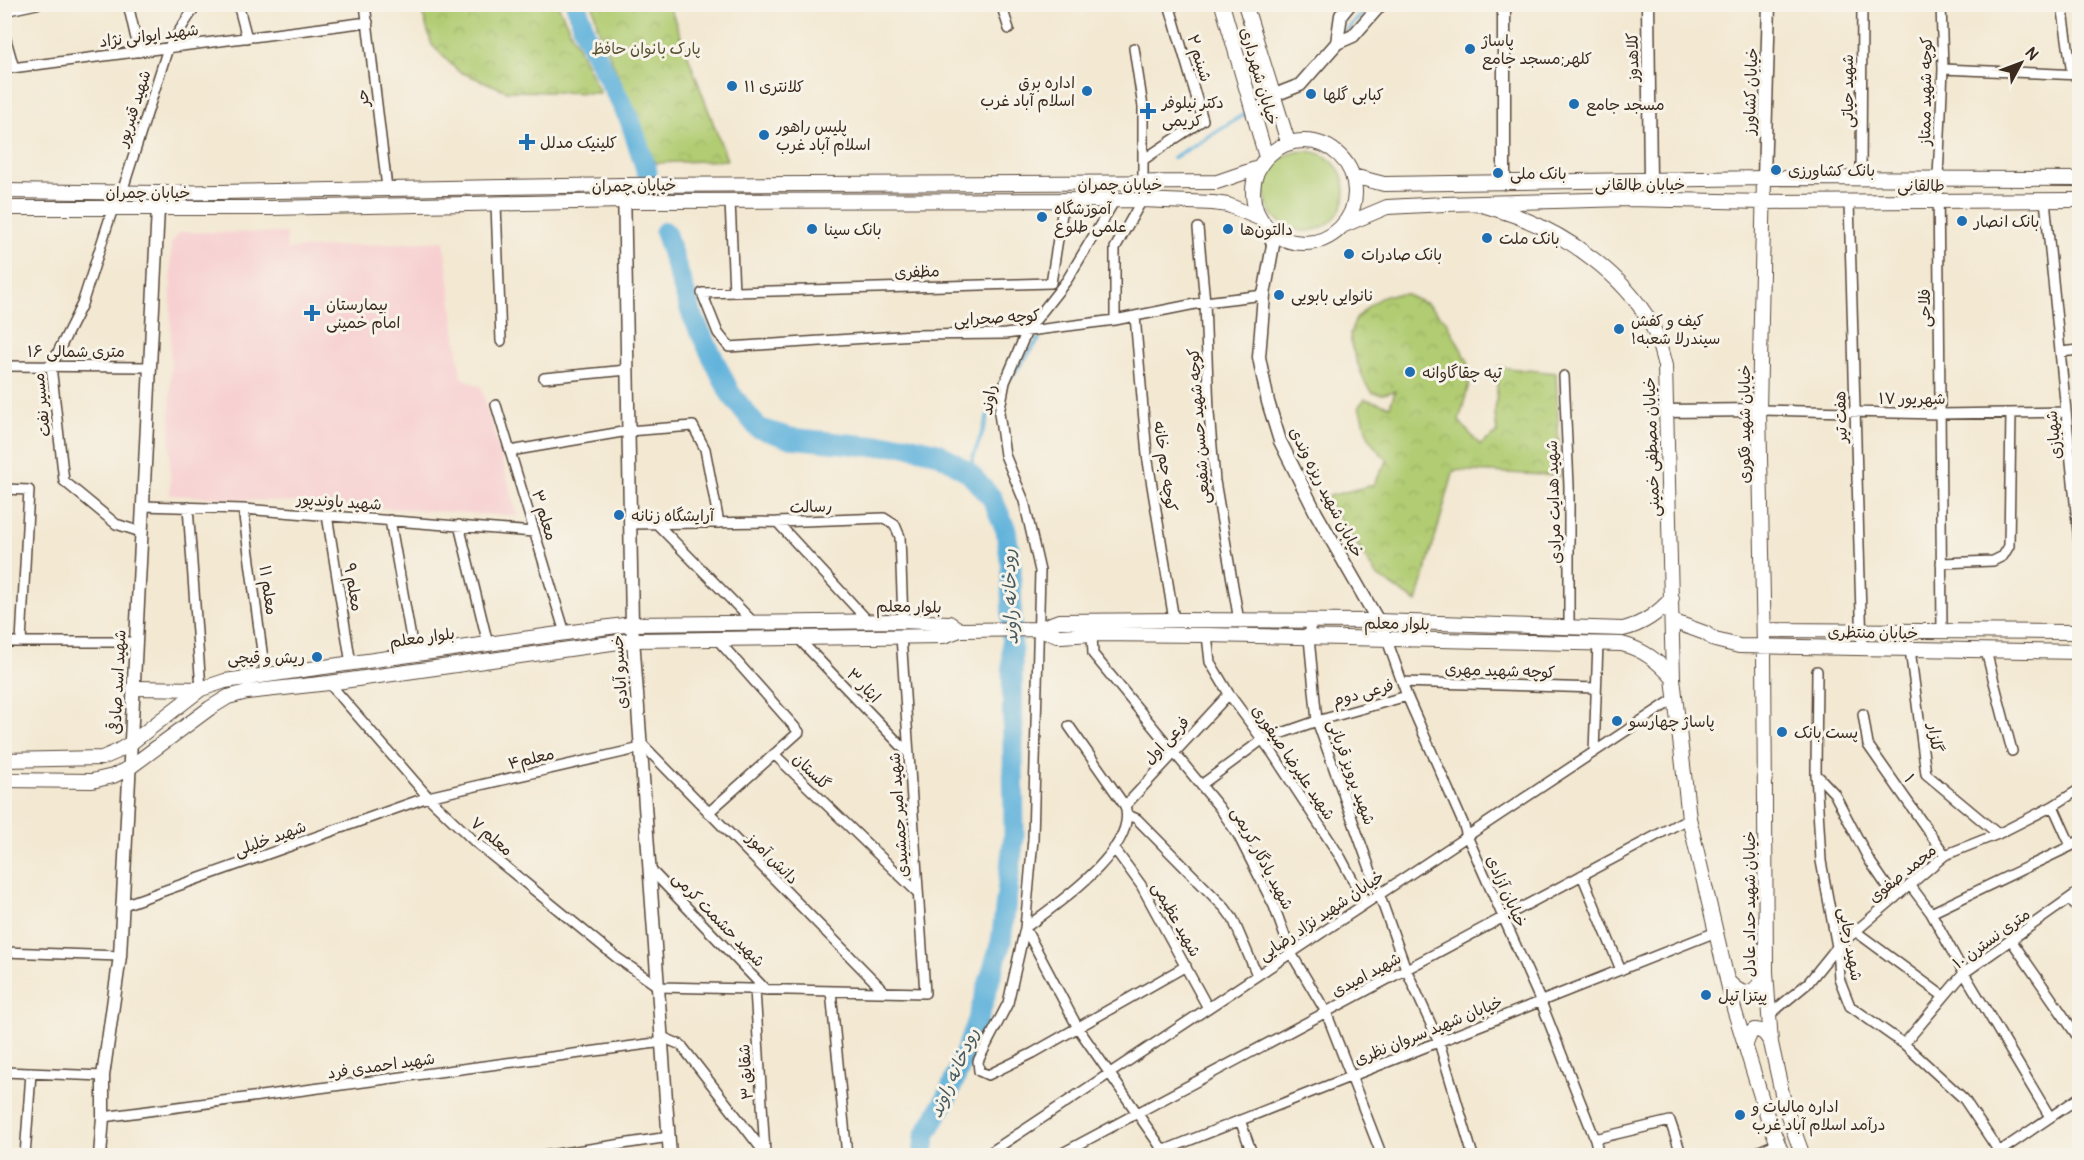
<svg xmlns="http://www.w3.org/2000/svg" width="2084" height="1160" font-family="Pangolin,'Playpen Sans Arabic',sans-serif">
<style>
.built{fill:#f7cfd0}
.green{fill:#b1cc72;stroke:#767b48;stroke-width:1.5}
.park{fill:url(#park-crowns);stroke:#767b48;stroke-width:1.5}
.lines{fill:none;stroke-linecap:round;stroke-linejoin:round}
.stream{stroke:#60b2db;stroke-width:4}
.river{stroke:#60b2db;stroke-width:21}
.minor-casing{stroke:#574639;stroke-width:12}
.tertiary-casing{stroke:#574639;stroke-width:15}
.secondary-casing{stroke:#574639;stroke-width:16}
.minor{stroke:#fff;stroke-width:9}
.tertiary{stroke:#fff;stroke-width:12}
.secondary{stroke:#fff;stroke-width:14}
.poi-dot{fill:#1f6fb2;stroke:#f7f3e8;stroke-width:2}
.labels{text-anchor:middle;stroke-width:6;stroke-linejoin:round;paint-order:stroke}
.street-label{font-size:16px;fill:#3b2a1e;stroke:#f7f3e8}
.poi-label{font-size:16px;fill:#3b2a1e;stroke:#f7f3e8;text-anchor:start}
.park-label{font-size:16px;fill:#585233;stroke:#f7f3e8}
.water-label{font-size:18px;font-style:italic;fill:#485a60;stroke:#f7f3e8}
</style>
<defs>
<pattern id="park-crowns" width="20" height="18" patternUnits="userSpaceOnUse" patternTransform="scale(1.5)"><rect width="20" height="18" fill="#b1cc72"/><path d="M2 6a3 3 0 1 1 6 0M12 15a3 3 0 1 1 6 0" fill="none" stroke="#99af62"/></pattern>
</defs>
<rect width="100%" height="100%" fill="#f7f3e8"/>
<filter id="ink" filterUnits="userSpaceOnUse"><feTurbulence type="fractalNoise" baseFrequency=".0167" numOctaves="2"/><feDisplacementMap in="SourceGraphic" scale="12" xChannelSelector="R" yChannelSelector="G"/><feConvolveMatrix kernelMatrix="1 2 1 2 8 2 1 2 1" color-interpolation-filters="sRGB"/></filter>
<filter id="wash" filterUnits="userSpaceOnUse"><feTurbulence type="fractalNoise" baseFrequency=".008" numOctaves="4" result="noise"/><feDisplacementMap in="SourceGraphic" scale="24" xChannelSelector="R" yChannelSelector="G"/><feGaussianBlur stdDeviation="1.35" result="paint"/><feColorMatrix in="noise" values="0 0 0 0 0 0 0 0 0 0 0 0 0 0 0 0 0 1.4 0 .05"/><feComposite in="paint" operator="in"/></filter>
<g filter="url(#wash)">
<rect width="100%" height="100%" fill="#f3e8d2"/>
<path class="built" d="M180,232L286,233L287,249L444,241L461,377L481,387L518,516L170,495L171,244Z"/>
<path class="green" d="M1265 191a40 40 0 1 1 80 0a40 40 0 1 1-80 0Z"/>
<path class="park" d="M420,5H558L600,93L507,91L458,71L432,45Z
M593,5H669L727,160L655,163L598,28Z
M1405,294L1427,304L1446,321L1468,362L1469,384L1459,421L1480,445L1497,433L1495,413L1499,367L1556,373L1560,476L1454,470L1417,602L1377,576L1325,497L1373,485L1388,460C1369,446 1365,428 1359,406L1365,399L1390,406L1395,391L1383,394L1373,393L1365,383L1352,348L1350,333L1356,319L1370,305L1385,295Z"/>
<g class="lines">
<path class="stream" d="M1343,34L1371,4
M1173,158L1250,111
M1011,377L1039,339
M968,472L992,405L1000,393"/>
<path class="river" d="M576,4L586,36L630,120L647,172
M665,232L692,315L730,393L758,428L790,438L869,446L904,445L938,453L968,472L992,498L1006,530L1011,565L1014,835L1001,942L976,1026L949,1093L925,1136L923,1156"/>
</g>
</g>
<g filter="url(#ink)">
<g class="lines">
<g class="minor-casing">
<path id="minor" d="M128,4L139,52
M238,4L247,38
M365,4L387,188
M1001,4L1009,29
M1941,4L1943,69L1938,178L1942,631
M2062,4L2072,74
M4,11L37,4
M4,33L14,68
M1134,48L1143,107V183
M4,69L368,22
M1943,69L2080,75
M1143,160L1203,120L1169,4
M1861,178L1862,4
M122,192L168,48L197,4
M1115,200L1067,280L1027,331L1005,382L999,413L1005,455L1024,501L1040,571L1033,839L1025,928L1008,1003L978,1061L979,1071L988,1075L1033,1053L1186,966
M2045,200L2080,552
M730,201L734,292
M1064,201L1051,283L702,293L718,333L729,347L914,335L1005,334L1115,320L1205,302L1264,295
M1849,202L1862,648
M496,204L501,341
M113,208L82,304L51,366L64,481L116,524L141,532
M1198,228L1205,302L1209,413L1215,481L1239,621
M1135,316L1147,455L1174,620
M1115,320V248L1142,200
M2060,352L2080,350
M4,366L148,367
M1564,376L1569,486V628
M544,378L627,370
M496,405L565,633
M1759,410L1940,414L2066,412
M510,451L628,431L693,426L705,449L719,523
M4,489L29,490L21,642
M142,506L243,509L534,532
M188,507L201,689
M243,509L265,674
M327,515L351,664
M390,520L414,655
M777,522L869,622
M656,523L754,623
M629,524L777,522L884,518L895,525L900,537L903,621
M459,525L488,644
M1941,563L1993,561L2003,556L2009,546L2011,413
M1311,622L1309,638L1317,721L1406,969L1439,1042L1473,1156
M1092,634L1093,654L1219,807L1238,835L1274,906L1291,953L1326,1012L1382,1156
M1207,635L1210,662L1229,694L1273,754L1341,858L1365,903
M797,637L909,754
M1387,640L1407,696L1463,823L1467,836L1541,1002L1595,1139L1599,1156
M4,642H136
M1910,649L1926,774L1998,834
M1986,651L2012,751
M1817,671L1816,774L1821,861L1837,947L1839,978L1850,1006L1904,1044L1964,1099L2002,1156
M1402,682L1596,688
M329,683L428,797L474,841L616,957L659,987L925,993L901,636
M1863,714L1868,745L1945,855
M1069,726L1125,806C1139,849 1054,906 1025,928L1078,1028L1167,1156
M641,743L885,992
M1594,752L1598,643
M774,754L918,893
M1816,774L1834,793L1869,860L1895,898
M1201,785L1262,740L1317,721L1407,696
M1125,806L1229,694
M2053,806L2071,846
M708,813L799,732L716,638
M1128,815L1137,819L1225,908L1233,919L1257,975
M1114,848L1141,885L1208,1008
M650,869L766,990
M1582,875L1621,970
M1910,885L1931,913L1964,973L2050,1117
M2070,899L2080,912
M121,906L428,797L641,748
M1931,913L2071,846L2080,840
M1855,931L1943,996
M2011,940L2080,1040
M4,952L120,956
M755,989L765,1153
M831,991L847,1156
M1768,1016L1808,983L1837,947L1945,855L1998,834L2053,806L2080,789
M662,1037L681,1045L764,1152
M1904,1044L1964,973L2080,891
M4,1072L103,1076
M103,1117L663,1042
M1240,1120L1253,1156
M1595,1139L1670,1121L1682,1156
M1999,1152L2080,1097
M25,1156L31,1073
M543,1156L669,1137
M985,1156L1674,699
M1057,1156L1689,818
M1150,1156L1716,932
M1748,1156L1778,1143"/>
</g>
<g class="tertiary-casing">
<path id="tertiary" d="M1504,4V183
M1648,4L1650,181
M1337,43L1341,15L1350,4
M1254,114L1272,96L1300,85L1337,43L1353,36L1381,4
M1764,178L1769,4
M624,185L632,624L670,1156
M1269,230L1273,245L1264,295L1259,357L1268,402L1280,441L1316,513L1378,621L1387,640
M1667,411L1759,410
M100,1156L103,1117V1076L120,956L158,209"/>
</g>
<g class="secondary-casing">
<path id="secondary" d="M1222,4L1266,157
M1245,4L1288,142
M1253 192a51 51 0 1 1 102 0a51 51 0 1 1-102 0Z
M1353,176L1384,184L1764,178L2080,179
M1764,178L1759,410L1764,646L1766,972L1771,1043L1785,1107L1803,1156
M4,191L159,193L624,185L1217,182L1258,168
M1479,204C1492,208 1506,212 1519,217C1570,237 1623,275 1650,322C1658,335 1661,352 1665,366L1673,678L1689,818L1734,1009L1768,1119L1783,1156
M4,208H269L625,201L1142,200L1213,203L1228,205L1261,219
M1342,226L1387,207L1445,204L1629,199L1763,202L2080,200
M1672,621L1705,633L1715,640L1739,646L2080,652
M1038,629L1059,621L1174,620L1378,621L1623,629C1644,624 1658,613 1672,598
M1764,630L2080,632
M134,688L201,689
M4,760L102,758L116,752L131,743L201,689L225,681L594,629L632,624L903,621L949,623L960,630
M4,780L92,781L113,776L129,768L210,708L228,697L247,692L329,683L633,640L944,636L960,630L1038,629L1061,636L1092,634L1207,635L1622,644C1644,650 1658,661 1673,678
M1727,980C1743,999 1755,996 1765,974
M1745,1046L1750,1034L1754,1030C1764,1030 1766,1035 1771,1043"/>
</g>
<use href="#minor" class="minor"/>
<use href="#tertiary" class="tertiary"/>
<use href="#secondary" class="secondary"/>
</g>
</g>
<g class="poi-dot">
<circle cx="1470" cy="49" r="6"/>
<circle cx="732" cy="86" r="6"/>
<circle cx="1087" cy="91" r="6"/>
<circle cx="1311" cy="94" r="6"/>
<circle cx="1574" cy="104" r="6"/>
<path d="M1145 102h6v6h6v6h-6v6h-6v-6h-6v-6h6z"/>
<circle cx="764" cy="135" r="6"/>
<path d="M524 133h6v6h6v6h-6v6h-6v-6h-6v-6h6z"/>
<circle cx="1776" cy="170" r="6"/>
<circle cx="1498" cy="173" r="6"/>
<circle cx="1042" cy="217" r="6"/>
<circle cx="1962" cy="221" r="6"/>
<circle cx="812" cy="229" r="6"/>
<circle cx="1228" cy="229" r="6"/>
<circle cx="1487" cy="238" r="6"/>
<circle cx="1349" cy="254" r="6"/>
<circle cx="1279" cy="295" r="6"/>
<path d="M309 304h6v6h6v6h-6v6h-6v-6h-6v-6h6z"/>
<circle cx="1619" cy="329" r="6"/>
<circle cx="1410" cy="372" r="6"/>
<circle cx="619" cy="515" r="6"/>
<circle cx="317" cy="657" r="6"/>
<circle cx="1617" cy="721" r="6"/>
<circle cx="1782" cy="732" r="6"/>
<circle cx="1706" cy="995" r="6"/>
<circle cx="1740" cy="1115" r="6"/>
</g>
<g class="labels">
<g class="street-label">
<text transform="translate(149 35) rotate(-7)" y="6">شهید ایوانی نژاد</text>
<text transform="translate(1632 57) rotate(-91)" y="6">کلاهدوز</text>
<text transform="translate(1200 58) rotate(73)" y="6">شبنم ۲</text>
<text transform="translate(1260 76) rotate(74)" y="6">خیابان شهرداری</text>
<text transform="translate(1750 91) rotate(-88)" y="6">خیابان کشاورز</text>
<text transform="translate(1847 91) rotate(-90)" y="6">شهید حیاتی</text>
<text transform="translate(1925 91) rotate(-89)" y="6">کوچه شهید ممتاز</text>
<text transform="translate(362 98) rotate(-96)" y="6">حر</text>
<text transform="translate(133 108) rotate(-72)" y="6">شهید قنبرپور</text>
<text x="1120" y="190">خیابان چمران</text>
<text x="1640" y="190">خیابان طالقانی</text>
<text transform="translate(634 185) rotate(-1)" y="6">خیابان چمران</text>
<text x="1921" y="191">طالقانی</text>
<text x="148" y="198">خیابان چمران</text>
<text transform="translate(917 271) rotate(-2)" y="6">مظفری</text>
<text transform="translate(1924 308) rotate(-90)" y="6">فلاحی</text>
<text transform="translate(997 317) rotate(-3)" y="6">کوچه صحرایی</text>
<text x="76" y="357">۱۶ متری شمالی</text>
<text x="1912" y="404">۱۷ شهریور</text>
<text transform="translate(988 400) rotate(-82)" y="6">راوند</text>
<text transform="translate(41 405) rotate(-96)" y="6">مسیر نفت</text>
<text transform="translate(1840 417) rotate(-92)" y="6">هفت تیر</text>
<text transform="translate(1744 424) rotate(-90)" y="6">خیابان شهید فکوری</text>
<text transform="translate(1198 426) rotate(-94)" y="6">کوچه شهید حسن شفیعی</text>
<text transform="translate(2053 435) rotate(-96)" y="6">شهبازی</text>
<text transform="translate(1651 447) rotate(-92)" y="6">خیابان مصطفی خمینی</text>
<text transform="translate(1166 466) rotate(82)" y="6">کوچه جم خانه</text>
<text transform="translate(1327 492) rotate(63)" y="6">خیابان شهید ریزه وندی</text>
<text transform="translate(339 501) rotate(4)" y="6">شهید باوندپور</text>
<text transform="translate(1553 502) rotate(-92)" y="6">شهید هدایت مرادی</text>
<text transform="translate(811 506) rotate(-2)" y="6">رسالت</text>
<text transform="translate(545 515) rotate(73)" y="6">معلم ۳</text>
<text transform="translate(354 587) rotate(81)" y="6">معلم ۹</text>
<text transform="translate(269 590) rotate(82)" y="6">معلم ۱۱</text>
<text transform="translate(909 606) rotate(1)" y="6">بلوار معلم</text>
<text transform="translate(1397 623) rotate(1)" y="6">بلوار معلم</text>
<text transform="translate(1873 632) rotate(1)" y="6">خیابان منتظری</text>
<text transform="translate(422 637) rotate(-8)" y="6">بلوار معلم</text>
<text transform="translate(1500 670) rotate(2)" y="6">کوچه شهید مهری</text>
<text transform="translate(619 672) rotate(-94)" y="6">خسرو آبادی</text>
<text transform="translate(117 682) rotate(-87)" y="6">شهید اسد صادقی</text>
<text transform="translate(864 685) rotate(46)" y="6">ایثار ۳</text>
<text transform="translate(1363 692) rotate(-15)" y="6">فرعی دوم</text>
<text transform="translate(1936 738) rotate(83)" y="6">گلزار</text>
<text transform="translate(1166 740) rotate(-47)" y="6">فرعی اول</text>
<text transform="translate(531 758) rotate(-13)" y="6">معلم۴</text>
<text transform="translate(1294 762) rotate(56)" y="6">شهید علیرضا صیفوری</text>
<text transform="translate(812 771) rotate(44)" y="6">گلستان</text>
<text transform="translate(1352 772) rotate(70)" y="6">شهید پرویز قربانی</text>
<text transform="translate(1910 778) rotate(55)" y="6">۱</text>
<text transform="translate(898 815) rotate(-94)" y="6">شهید امیر جمشیدی</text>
<text transform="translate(492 836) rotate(41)" y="6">معلم ۷</text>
<text transform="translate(270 838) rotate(-20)" y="6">شهید خلیلی</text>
<text transform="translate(773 858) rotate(45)" y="6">دانش آموز</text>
<text transform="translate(1263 858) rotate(62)" y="6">شهید یادگار کریمی</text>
<text transform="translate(1902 873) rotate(-39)" y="6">محمد صفوی</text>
<text transform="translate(1507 891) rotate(66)" y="6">خیابان آزادی</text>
<text transform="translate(1749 904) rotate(-90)" y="6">خیابان شهید حداد عادل</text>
<text transform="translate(1321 915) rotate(-34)" y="6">خیابان شهید نژاد رضایی</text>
<text transform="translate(719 919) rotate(46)" y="6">شهید حشمت کرمی</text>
<text transform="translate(1177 919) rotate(61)" y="6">شهید عظیمی</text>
<text transform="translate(1991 938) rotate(-36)" y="6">۱۰ متری نسترن</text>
<text transform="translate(1851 944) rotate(80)" y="6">شهید رجایی</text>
<text transform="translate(1366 974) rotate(-28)" y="6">شهید امیدی</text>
<text transform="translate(1428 1030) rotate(-22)" y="6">خیابان شهید سروان نظری</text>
<text transform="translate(381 1065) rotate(-8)" y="6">شهید احمدی فرد</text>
<text transform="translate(745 1072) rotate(-94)" y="6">شقایق ۳</text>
</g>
<g class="poi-label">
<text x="1482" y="46">پاساژ<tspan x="1482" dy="18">کلهر;مسجد جامع</tspan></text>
<text x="1075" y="88" text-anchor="end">اداره برق<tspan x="1075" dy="18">اسلام آباد غرب</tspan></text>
<text x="744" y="92">کلانتری ۱۱</text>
<text x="1323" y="100">کبابی گلها</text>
<text x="1162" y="108">دکتر نیلوفر<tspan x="1162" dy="18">کریمی</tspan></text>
<text x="1586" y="110">مسجد جامع</text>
<text x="776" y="132">پلیس راهور<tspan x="776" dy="18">اسلام آباد غرب</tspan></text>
<text x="540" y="148">کلینیک مدلل</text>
<text x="1788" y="176">بانک کشاورزی</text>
<text x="1510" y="179">بانک ملی</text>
<text x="1054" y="214">آموزشگاه<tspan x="1054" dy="18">علمی طلوع</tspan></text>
<text x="1974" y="227">بانک انصار</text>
<text x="824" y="235">بانک سینا</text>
<text x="1240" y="235">دالتون‌ها</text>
<text x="1499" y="244">بانک ملت</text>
<text x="1361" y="260">بانک صادرات</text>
<text x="1291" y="301">نانوایی بابویی</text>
<text x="326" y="310">بیمارستان<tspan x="326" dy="18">امام خمینی</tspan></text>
<text x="1631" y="326">کیف و کفش<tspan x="1631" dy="18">سیندرلا شعبه۱</tspan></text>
<text x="1422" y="378">تپه چقاگاوانه</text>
<text x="631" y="521">آرایشگاه زنانه</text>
<text x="305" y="663" text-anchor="end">ریش و قیچی</text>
<text x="1629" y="727">پاساژ چهارسو</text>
<text x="1794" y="738">پست بانک</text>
<text x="1718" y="1001">پیتزا تپل</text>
<text x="1752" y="1112">اداره مالیات و<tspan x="1752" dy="18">درآمد اسلام آباد غرب</tspan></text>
</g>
<g class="park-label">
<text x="646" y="54">پارک بانوان حافظ</text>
</g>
<g class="water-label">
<text transform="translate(1010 597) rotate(-92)" y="6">رودخانه راوند</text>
<text transform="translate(954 1073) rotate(-66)" y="6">رودخانه راوند</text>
</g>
</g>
<rect width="2084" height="1160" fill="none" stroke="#f7f3e8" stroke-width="24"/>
<g transform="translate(2021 63) rotate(49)" stroke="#f7f3e8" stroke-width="4.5" paint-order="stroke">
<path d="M0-4.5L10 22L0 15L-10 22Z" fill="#3b2a1e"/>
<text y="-9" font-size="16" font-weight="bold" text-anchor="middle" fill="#3b2a1e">N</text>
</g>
</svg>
